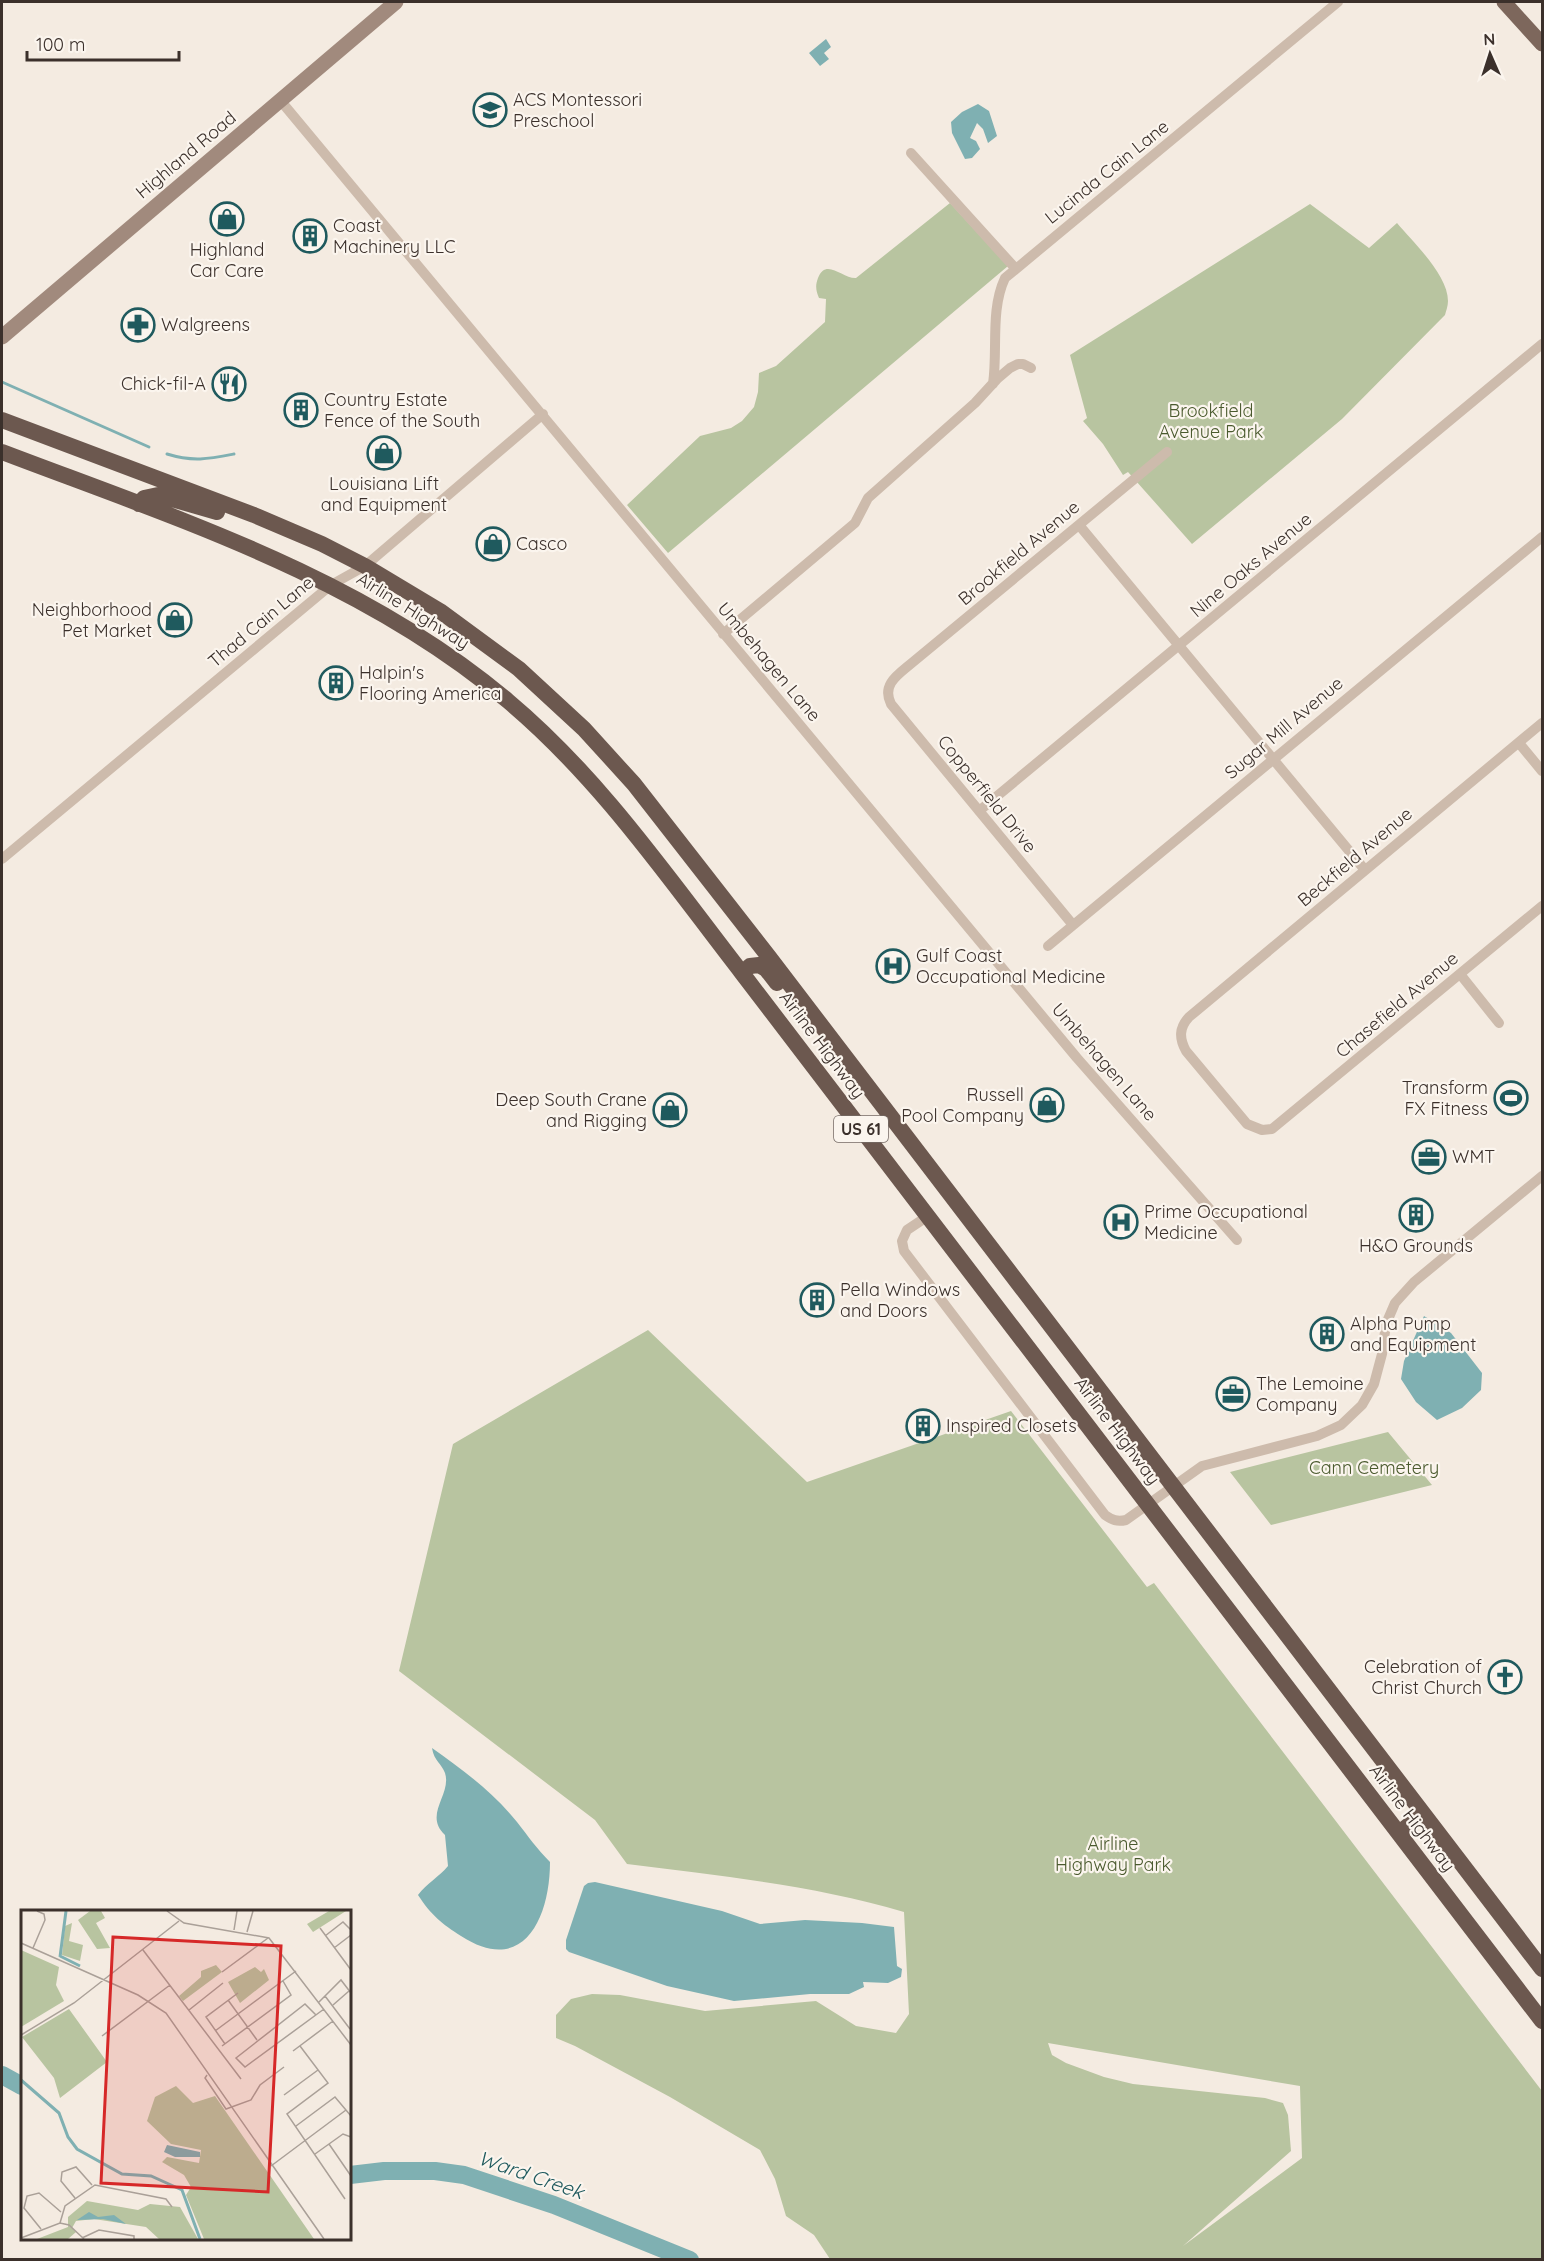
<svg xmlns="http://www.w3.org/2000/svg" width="1544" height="2261" font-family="Quicksand,sans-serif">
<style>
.green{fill:#b8c4a0;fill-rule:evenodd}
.water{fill:#7fb0b2}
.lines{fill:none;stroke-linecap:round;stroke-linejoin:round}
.stream{stroke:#7fb0b2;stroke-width:3}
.river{stroke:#7fb0b2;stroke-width:18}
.minor{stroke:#cdbbac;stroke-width:10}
.secondary{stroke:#a18a7d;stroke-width:15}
.primary{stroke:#7d675c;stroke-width:15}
.trunk{stroke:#6c584f;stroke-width:16}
.labels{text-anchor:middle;stroke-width:4.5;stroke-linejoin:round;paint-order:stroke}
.shield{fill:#fbf5ee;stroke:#756b66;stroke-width:1.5}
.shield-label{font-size:16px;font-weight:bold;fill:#3b302b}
.poi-label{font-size:18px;fill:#3b302b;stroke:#fbf5ee;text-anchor:start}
.street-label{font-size:18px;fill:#3b302b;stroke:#fbf5ee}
.park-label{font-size:18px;fill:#4a5a2e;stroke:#fbf5ee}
.water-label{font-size:20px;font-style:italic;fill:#1f5a5e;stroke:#fbf5ee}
.inset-river{fill:none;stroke:#7fb0b2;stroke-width:3}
.inset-road{fill:none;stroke:#aaa098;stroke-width:1.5}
.view{fill:#d62828;fill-opacity:0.15;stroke:#d62828;stroke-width:3}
.inset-edge{fill:none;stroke:#3b302b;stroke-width:3}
</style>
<rect width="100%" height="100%" fill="#f4ebe1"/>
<path class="green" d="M950,203L1008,266L668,553L627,505L700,436L731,428L742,421L754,407L758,392L759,373L776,366L825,322L826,299L819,298C816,291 815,286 818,278C826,257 843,279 856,278Z
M1310,204L1369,248L1397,223C1413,242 1448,275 1448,301C1448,306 1446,311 1445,315L1342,419L1192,544L1128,472L1123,475L1103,444L1083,421L1087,418L1070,355Z
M648,1330L807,1482L1011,1411L1147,1587L1154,1583L1542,2091V2259H830L814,2235L786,2216L775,2179L760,2150L670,2097L575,2046L556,2038V2015L571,1999L592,1994L620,1995L705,2011L816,2001L856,2026L896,2033L909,2014L904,1912C814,1885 720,1876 627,1864L595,1820L399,1671L453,1444ZM1048,2043L1300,2086L1302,2158L1183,2246L1291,2151L1288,2115L1283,2103L1265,2098L1133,2084L1104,2077L1066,2063L1052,2055Z
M1388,1432L1432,1485L1271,1525L1230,1472Z"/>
<path class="water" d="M826,39L831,47L824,53L829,59L820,66L809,53Z
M978,104L989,111L997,136L988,143L983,129L977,123L970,138L976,141L980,149L972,158L965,159L952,133L951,122L962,112Z
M1424,1316L1451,1333L1482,1373L1481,1390L1462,1408L1437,1420L1416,1402L1401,1379L1404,1361Z
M432,1748C463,1770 493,1792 517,1822C528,1836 537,1849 550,1862C550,1917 524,1977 461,1936C442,1924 431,1915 418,1895C427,1883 439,1877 448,1866L445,1835C423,1814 452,1795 445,1773C442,1764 434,1761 432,1748Z
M595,1882L722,1911L760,1924L805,1920L862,1923L894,1927L897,1966L902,1969L901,1977L888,1983L863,1982L864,1987L849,1994H810L734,2001L667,1986L569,1952L566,1949V1940L584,1886L588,1883Z"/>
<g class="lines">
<path class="stream" d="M2,382L149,447
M167,454C193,462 208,459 234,454"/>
<path class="river" d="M2,2075L22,2086
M350,2175L384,2171H435L464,2175L554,2205L690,2260"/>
<path class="minor" d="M280,100L1077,1058L1237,1240
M911,153L1015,268
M993,384C998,349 990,310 1005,278L1338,2
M1079,525L1365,870
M723,634L855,523L868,498L975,403L997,379L1010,368L1018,364H1023L1031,368
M1542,723L1189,1017C1179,1028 1179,1038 1186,1051L1247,1124L1262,1130L1272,1129L1542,906
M1519,743L1542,771
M979,811L1542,344
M2,859L331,585L365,566L543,414
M1073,925L891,704C881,684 899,674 913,662L1167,452
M1048,946L1542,537
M1460,974L1499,1023
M928,1216L907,1230L902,1241L904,1251L1105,1515C1112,1520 1117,1522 1126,1520L1202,1466L1317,1436L1341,1425L1362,1405L1374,1384L1382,1354L1386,1324L1395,1303L1414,1282L1542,1176"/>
<path class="secondary" d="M2,337L396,2"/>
<path class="primary" d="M1504,2L1542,44"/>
<path class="trunk" d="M2,420L254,515L322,544L365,566L440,611L519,669L584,729L634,784L769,957L1542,1969
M2,452C178,519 361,577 508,701C600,778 669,879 742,973L1542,2021
M139,504L144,498L158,495L217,512
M742,973L750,966L759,965L766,969L777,983
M1399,1833L1423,1814"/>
</g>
<defs>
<g id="school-ring" transform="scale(1.725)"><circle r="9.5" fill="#fbf5ee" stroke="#1f5a5e" stroke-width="1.5"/><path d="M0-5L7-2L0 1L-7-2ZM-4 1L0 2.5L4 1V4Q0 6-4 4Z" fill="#1f5a5e"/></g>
<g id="shop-ring" transform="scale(1.725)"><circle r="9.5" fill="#fbf5ee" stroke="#1f5a5e" stroke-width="1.5"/><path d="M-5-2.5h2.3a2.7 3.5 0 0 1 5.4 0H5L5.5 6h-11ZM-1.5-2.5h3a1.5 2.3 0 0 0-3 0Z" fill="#1f5a5e"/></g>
<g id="building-ring" transform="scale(1.725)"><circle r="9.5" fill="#fbf5ee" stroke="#1f5a5e" stroke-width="1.5"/><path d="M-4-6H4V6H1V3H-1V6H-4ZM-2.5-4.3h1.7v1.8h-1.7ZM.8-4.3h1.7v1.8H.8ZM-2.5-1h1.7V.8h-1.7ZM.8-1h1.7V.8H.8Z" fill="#1f5a5e"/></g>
<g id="pharmacy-ring" transform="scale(1.725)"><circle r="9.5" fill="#fbf5ee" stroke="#1f5a5e" stroke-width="1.5"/><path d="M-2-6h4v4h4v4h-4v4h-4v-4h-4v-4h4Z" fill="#1f5a5e"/></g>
<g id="restaurant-ring" transform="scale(1.725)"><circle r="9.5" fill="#fbf5ee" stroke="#1f5a5e" stroke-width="1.5"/><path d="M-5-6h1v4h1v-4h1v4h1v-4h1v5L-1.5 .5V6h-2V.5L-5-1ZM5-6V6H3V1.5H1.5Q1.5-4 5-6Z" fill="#1f5a5e"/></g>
<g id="hospital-ring" transform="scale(1.725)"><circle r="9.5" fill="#fbf5ee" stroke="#1f5a5e" stroke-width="1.5"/><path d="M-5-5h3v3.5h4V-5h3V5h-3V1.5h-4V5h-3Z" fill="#1f5a5e"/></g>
<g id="stadium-ring" transform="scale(1.725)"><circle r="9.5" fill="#fbf5ee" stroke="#1f5a5e" stroke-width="1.5"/><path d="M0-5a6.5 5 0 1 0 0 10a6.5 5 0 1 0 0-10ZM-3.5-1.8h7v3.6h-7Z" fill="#1f5a5e"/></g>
<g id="office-ring" transform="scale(1.725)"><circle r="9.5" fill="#fbf5ee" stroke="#1f5a5e" stroke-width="1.5"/><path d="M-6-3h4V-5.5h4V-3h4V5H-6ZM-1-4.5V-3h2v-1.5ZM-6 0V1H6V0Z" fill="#1f5a5e"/></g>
<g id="church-ring" transform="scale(1.725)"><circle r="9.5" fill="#fbf5ee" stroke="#1f5a5e" stroke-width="1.5"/><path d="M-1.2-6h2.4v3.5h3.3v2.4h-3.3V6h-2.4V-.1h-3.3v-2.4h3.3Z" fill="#1f5a5e"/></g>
</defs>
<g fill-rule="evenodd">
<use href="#school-ring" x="490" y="110"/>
<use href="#shop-ring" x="227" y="219"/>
<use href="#building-ring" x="310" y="236"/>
<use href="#pharmacy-ring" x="138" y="325"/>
<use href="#restaurant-ring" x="229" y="384"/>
<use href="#building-ring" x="301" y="410"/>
<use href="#shop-ring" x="384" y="453"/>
<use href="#shop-ring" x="493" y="544"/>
<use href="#shop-ring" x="175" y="620"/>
<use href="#building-ring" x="336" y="683"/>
<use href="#hospital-ring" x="893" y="966"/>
<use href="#stadium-ring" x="1511" y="1098"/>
<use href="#shop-ring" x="1047" y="1105"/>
<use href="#shop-ring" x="670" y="1110"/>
<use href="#office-ring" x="1429" y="1157"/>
<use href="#building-ring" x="1416" y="1215"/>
<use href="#hospital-ring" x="1121" y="1222"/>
<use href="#building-ring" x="817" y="1300"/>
<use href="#building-ring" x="1327" y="1334"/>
<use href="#office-ring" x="1233" y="1394"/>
<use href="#building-ring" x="923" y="1426"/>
<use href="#church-ring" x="1505" y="1677"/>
</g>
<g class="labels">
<rect class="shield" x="834" y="1116" width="54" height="26" rx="4.5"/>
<g class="shield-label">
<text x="861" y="1135">US 61</text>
</g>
<g class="poi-label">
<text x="513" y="106">ACS Montessori<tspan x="513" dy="21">Preschool</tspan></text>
<text x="333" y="232">Coast<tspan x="333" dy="21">Machinery LLC</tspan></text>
<text x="227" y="256" text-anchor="middle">Highland<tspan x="227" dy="21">Car Care</tspan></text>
<text x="161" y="331">Walgreens</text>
<text x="206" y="390" text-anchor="end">Chick-fil-A</text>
<text x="324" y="406">Country Estate<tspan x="324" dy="21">Fence of the South</tspan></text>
<text x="384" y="490" text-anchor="middle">Louisiana Lift<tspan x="384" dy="21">and Equipment</tspan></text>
<text x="516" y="550">Casco</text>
<text x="152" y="616" text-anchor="end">Neighborhood<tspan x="152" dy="21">Pet Market</tspan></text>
<text x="359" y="679">Halpin's<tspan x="359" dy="21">Flooring America</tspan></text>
<text x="916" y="962">Gulf Coast<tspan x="916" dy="21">Occupational Medicine</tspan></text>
<text x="1488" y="1094" text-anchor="end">Transform<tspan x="1488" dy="21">FX Fitness</tspan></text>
<text x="1024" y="1101" text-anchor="end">Russell<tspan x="1024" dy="21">Pool Company</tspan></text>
<text x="647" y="1106" text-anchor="end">Deep South Crane<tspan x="647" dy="21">and Rigging</tspan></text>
<text x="1452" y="1163">WMT</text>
<text x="1144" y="1218">Prime Occupational<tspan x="1144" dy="21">Medicine</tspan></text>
<text x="1416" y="1252" text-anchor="middle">H&amp;O Grounds</text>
<text x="840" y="1296">Pella Windows<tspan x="840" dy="21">and Doors</tspan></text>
<text x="1350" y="1330">Alpha Pump<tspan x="1350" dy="21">and Equipment</tspan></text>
<text x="1256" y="1390">The Lemoine<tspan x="1256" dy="21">Company</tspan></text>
<text x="946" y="1432">Inspired Closets</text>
<text x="1482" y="1673" text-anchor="end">Celebration of<tspan x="1482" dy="21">Christ Church</tspan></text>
</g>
<g class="street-label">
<text transform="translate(186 155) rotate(-40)" y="6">Highland Road</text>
<text transform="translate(1107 172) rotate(-39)" y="6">Lucinda Cain Lane</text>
<text transform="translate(1019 553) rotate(-40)" y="6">Brookfield Avenue</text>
<text transform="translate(1251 565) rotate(-40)" y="6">Nine Oaks Avenue</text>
<text transform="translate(413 611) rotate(32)" y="6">Airline Highway</text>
<text transform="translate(261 622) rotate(-40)" y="6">Thad Cain Lane</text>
<text transform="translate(769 662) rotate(50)" y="6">Umbehagen Lane</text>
<text transform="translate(1284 728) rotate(-40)" y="6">Sugar Mill Avenue</text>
<text transform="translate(987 794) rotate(51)" y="6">Copperfield Drive</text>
<text transform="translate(1355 857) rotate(-40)" y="6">Beckfield Avenue</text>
<text transform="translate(1397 1005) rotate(-40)" y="6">Chasefield Avenue</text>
<text transform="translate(822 1045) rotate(53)" y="6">Airline Highway</text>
<text transform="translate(1104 1062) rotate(49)" y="6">Umbehagen Lane</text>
<text transform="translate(1117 1431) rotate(53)" y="6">Airline Highway</text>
<text transform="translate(1412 1818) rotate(53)" y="6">Airline Highway</text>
</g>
<g class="park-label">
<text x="1211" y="417">Brookfield<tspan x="1211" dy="21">Avenue Park</tspan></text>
<text x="1374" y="1474">Cann Cemetery</text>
<text x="1113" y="1850">Airline<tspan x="1113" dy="21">Highway Park</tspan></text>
</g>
<g class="water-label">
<text transform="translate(531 2175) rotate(19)" y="7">Ward Creek</text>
</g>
</g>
<g transform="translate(21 1910)">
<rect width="330" height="330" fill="#f4ebe1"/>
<path d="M69,1H80L84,8L75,13L89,38L76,39L57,10ZM308,1H325L292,22L286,14ZM51,13L48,31L62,35L59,51L41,45L44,16ZM0,40L38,57L35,75L43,91L0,117ZM195,55L201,62L162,91L158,86L180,67V61ZM234,57L240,62L243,59L248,70L219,93L207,72ZM48,99L86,152L39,188L33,168L1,127ZM155,176L172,193L194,186L293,329H183L165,285L170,277L163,265L141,252L146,247L178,253L180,240L150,234L126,211L134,187ZM66,291L117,300L129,294L159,297L177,329H138L125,317L73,309L55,311L51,318L55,322L47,329H16L47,317V307Z" fill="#b8c4a0"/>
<path d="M146,235L179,242V247H154L143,242ZM68,302L77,307L93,305L105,314L82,309L56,310Z" fill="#7fb0b2"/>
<path class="inset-river" d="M39,46L59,56M39,47L45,1M0,170L38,203L47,227L56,239L101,264L130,266L161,280L179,329"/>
<path class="inset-road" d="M146,1L163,13L248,28L330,135M299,18L330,60M213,20L216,1M226,22L232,1M304,26L322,12L330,20M0,33L117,85L145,103L303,329M12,38L24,10L23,4L16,1M313,38L330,25M122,40L220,169M201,62L247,28M304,86L329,119M207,90L236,130M298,92L320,70L330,83M312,95L328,81M168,100L202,73M295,105L284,94L215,148L224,157L303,99M194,121L275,61M0,125L53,93L158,11M81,126L149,75M204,134L185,107L217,83M201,136L270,85L262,71M279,136L307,173L266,204L324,289M272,141L312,111M186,165L184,168L205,199L230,190L239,175L263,157M263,185L297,160M275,216L314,187L330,206M308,234L330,266M294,244L322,224L330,227M250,256L325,200M54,288L40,271L41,262L55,257L71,275M39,313L44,296L74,275L145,289L151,297M20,319L3,298L6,286L18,283L40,302M0,328L39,313L48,315L63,329M61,328L78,320L113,326V329"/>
<path class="view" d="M92,27L260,36L247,282L80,273Z"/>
<rect width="330" height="330" class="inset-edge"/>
</g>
<rect width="1544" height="2261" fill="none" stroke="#3b302b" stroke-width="6"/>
<g transform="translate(1490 54) rotate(357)" stroke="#fbf5ee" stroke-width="4.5" paint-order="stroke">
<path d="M0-4.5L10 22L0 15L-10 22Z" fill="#3b302b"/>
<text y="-9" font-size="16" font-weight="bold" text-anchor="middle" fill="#3b302b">N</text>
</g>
<path d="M27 51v9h152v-9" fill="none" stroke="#3b302b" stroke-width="3"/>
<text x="36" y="51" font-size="18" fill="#3b302b" stroke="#fbf5ee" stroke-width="4.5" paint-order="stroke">100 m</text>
</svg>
